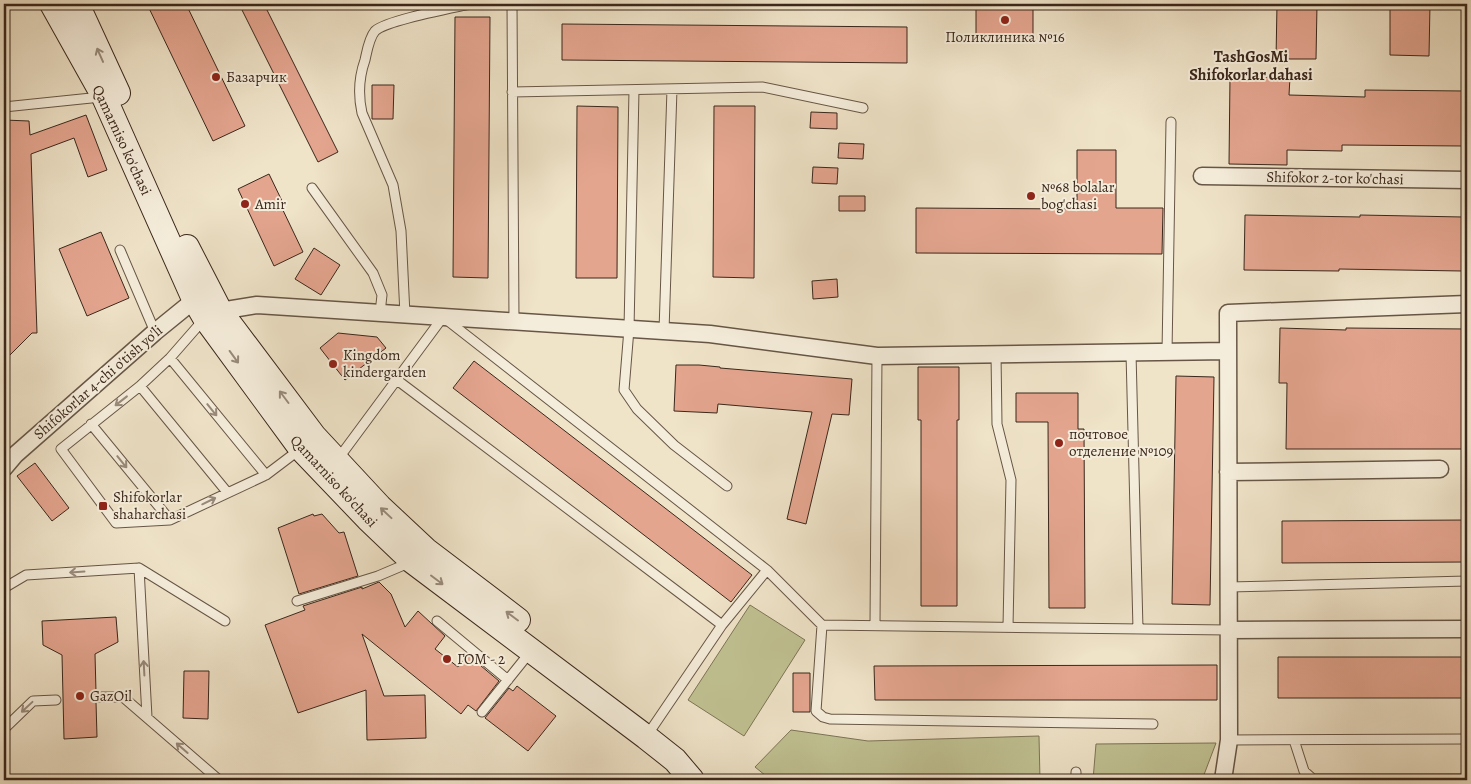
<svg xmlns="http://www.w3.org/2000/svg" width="1471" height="784" font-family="Alegreya,serif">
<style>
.green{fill:#c0c192;stroke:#7d7456}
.building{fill:#e4a58f;stroke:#3a271b}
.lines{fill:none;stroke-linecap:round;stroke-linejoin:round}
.lane-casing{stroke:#675646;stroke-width:11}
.street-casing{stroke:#675646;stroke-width:19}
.secondary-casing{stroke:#3a271b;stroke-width:26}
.lane{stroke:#f5eddb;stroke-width:9}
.street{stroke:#f5eddb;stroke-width:16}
.secondary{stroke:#f5eddb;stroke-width:24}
.oneway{stroke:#988a7b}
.poi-dot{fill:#8f2418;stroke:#f5eddb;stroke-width:2}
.labels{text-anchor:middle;stroke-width:4;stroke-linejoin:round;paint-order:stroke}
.poi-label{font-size:15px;fill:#3a271b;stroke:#f5eddb;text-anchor:start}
.street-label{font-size:15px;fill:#3a271b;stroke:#f5eddb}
.neighbourhood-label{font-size:16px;font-weight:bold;fill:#3a271b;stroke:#f5eddb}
</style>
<rect width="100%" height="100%" fill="#efe3c8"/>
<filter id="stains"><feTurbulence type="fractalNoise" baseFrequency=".004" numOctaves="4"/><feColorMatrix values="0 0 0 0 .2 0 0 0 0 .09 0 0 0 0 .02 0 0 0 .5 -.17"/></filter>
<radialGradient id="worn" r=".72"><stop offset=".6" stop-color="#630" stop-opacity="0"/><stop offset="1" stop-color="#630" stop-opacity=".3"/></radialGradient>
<path class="green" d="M750,605L805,640L744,736L688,700Z
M791,730L868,741L1039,736L1040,780H771L755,767Z
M1216,743L1202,780H1093L1096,744Z"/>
<path class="building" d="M147,4H186L245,126L213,141Z
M239,4H264L338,152L318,162Z
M976,4H1033V36H976Z
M1277,4L1317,5L1316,59H1276Z
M1390,4H1430L1429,56L1390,55Z
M455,17H490L488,278L453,277Z
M562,24L907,27V63L562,60Z
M1230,77H1290L1289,95L1365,97V90L1464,91L1463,146L1342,145V151L1287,150V165L1229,164Z
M372,85H394L393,119H372Z
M577,106L618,107L617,278H576Z
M714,106H755L754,278L713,277Z
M811,112L837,113V129L810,128Z
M86,115L107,170L88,177L74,138L31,154L37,333H32L4,361V120L29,121L30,135Z
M839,143L864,144L863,159L838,158Z
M1077,150H1116V208H1163L1162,254L916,253V208L1077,209Z
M813,167L838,168L837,184L812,183Z
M269,174L283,203L280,204L303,252L274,266L238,189Z
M839,196H865V211H839Z
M1245,215L1360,217V215L1463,217L1462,271L1339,269V271L1244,270Z
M101,232L129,298L87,316L59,249Z
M314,248L340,265L321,295L295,279Z
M837,279L838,297L813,299L812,281Z
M1280,328L1346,330V328L1467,329V449H1286L1287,383H1279Z
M338,333L377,337L386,348L345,380L320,348Z
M474,361L752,575L731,602L453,388Z
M676,365H699L720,367V368L852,379L849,415L832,414L806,524L787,519L812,412L718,404L717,413L674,411Z
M918,367H959V420H957V606H921V420H918Z
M1176,376L1214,377L1210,605L1172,604Z
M1016,393H1078V429H1084L1085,608H1049L1048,422H1016Z
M35,463L69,508L52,521L17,476Z
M313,514L314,516L322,514L339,533L344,532L358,576L299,594L278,528Z
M1467,520V562L1282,563V521Z
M379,582L391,594L405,627L418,611L445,636L435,649L458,667L468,655L499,681L476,711L468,705L461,714L362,634L384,696L425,695L426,738L367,740L366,690L298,713L265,625L305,610L303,606L362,587V589Z
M116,617L118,642L95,654L96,692L94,697L96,702L97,737L64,739L62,655L43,645L42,621Z
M1278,657H1467V698H1278Z
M1217,665V700H875L874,666Z
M184,671H209L208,719L183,718Z
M793,673H810V712H793Z
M517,686L556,716L528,751L485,718L509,688L513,691Z"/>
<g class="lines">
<g class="lane-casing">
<path id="lane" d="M512,4L514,321
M634,90L629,329L624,390L637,409L674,445L727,486
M512,92L762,87L863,108
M4,107L101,97
M312,188L373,273L382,295L380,313
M120,250L155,332
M405,315L401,231L393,185L362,113C358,95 359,77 365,60C367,51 369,38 375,31C387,20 453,8 471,4
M205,318L170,358L140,386L61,449L116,523L170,520L266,475L299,450
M664,331L672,89
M1167,352L1171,122
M1131,353L1138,629
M996,354L997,424L1011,480L1008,627
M170,358L266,475
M397,380L722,625L646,737
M140,386L227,492
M91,424L170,520
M338,459L443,317L767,570L822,625L1229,630
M139,568L225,621
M1229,587L1467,581
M4,588L26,575L139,568L147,717
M297,601L378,576L411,562
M437,621L508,680
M722,625L767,570
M822,625L816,711L823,717L830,719L1153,724
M875,625L877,356
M100,697H123L219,780
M482,712L531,651
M4,729L33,701L56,700
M1229,740L1467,739
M1294,740L1304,771L1313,779H1467
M1076,780V772"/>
</g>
<g class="street-casing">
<path id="street" d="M1202,176L1467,180
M214,314L220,311L257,305L710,334L877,356L1228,351
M4,468L15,455L155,332L203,293
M1228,472L1440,469
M1229,630L1467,629
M1223,780L1229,740L1228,313L1467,304"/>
</g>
<g class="secondary-casing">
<path id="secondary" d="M52,4L104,97L194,299L205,318L301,449L368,519L412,561L646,737L675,760L692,780
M77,4L118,93
M187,247L220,311L314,436L380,507L426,550L518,620"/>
</g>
<use href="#lane" class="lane"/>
<use href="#street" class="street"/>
<use href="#secondary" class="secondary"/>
</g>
<defs><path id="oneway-shaft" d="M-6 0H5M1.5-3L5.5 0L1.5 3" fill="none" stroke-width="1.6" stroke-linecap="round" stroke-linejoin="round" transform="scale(1.25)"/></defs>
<g class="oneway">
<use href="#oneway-shaft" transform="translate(100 55) rotate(-114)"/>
<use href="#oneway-shaft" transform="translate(234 357) rotate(54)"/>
<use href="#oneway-shaft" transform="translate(284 397) rotate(-127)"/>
<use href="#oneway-shaft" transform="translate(121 401) rotate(142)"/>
<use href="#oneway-shaft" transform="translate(212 410) rotate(51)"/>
<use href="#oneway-shaft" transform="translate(122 462) rotate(51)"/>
<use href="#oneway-shaft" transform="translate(209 501) rotate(-26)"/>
<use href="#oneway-shaft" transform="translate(386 513) rotate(-137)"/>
<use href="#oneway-shaft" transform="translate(77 572) rotate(176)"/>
<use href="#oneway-shaft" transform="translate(437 580) rotate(37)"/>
<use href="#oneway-shaft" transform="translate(512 616) rotate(-143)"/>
<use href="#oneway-shaft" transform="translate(144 668) rotate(-93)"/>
<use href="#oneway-shaft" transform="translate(27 707) rotate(137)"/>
<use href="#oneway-shaft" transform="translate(182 748) rotate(-139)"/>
</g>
<g class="poi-dot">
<circle cx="1005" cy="20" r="5"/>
<circle cx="216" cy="77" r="5"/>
<circle cx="1031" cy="196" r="5"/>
<circle cx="245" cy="204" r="5"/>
<circle cx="333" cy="364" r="5"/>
<circle cx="1059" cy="443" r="5"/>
<rect x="98" y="501" width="10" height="10" rx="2.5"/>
<circle cx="447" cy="659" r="5"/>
<circle cx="80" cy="696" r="5"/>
</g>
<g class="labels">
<g class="poi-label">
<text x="1005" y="42" text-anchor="middle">Поликлиника №16</text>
<text x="226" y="82">Базарчик</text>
<text x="1041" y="192">№68 bolalar<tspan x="1041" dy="17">bog'chasi</tspan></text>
<text x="255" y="209">Amir</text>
<text x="343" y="360">Kingdom<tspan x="343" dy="17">kindergarden</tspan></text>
<text x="1069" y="439">почтовое<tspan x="1069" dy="17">отделение №109</tspan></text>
<text x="113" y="502">Shifokorlar<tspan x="113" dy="17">shaharchasi</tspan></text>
<text x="457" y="664">ГОМ - 2</text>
<text x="90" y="701">GazOil</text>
</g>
<g class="street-label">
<text transform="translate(122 140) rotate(65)" y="5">Qamarniso ko'chasi</text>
<text transform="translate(1335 178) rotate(1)" y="5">Shifokor 2-tor ko'chasi</text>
<text transform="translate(98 382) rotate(-41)" y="5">Shifokorlar 4-chi o'tish yo'li</text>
<text transform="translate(334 481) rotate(47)" y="5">Qamarniso ko'chasi</text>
</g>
<g class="neighbourhood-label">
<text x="1251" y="62">TashGosMi<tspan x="1251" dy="18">Shifokorlar dahasi</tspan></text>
</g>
</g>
<rect width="1471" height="784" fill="none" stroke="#efe3c8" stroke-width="20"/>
<rect x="5" y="5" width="1461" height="774" fill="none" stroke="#3a271b" stroke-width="2.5"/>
<rect x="10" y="10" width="1451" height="764" fill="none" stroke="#3a271b"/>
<rect width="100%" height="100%" filter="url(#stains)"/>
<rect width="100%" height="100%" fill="url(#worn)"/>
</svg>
